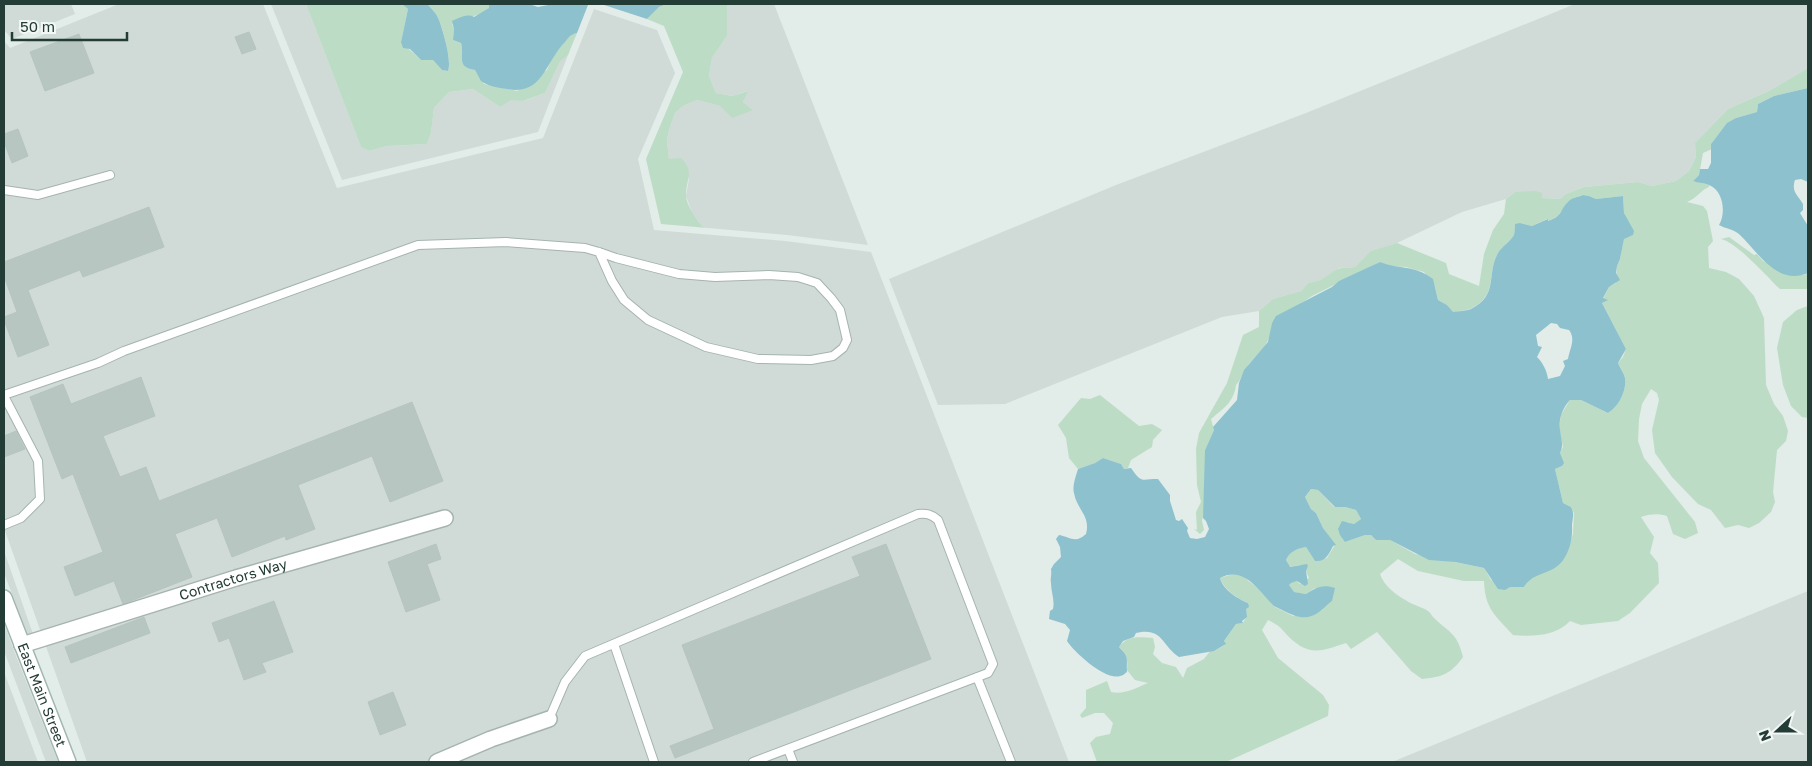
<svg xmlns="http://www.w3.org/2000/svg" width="1812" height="766" font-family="'Golos Text',sans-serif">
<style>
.built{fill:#d0dbd7}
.green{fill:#bcdcc6}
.water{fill:#8dc1ce;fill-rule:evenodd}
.building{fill:#b8c6c1;stroke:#b5c5bf}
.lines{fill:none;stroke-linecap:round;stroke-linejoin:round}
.lane-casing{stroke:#a5b4af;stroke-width:10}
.street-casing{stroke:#a5b4af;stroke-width:18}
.secondary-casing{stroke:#a1b7b0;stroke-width:18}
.lane{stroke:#fff;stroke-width:8}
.street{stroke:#fff;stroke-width:15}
.secondary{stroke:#fff;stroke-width:15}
.labels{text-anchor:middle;stroke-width:4;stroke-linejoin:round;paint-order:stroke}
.street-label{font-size:14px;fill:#233c36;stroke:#f3f8f6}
</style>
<rect width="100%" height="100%" fill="#e2ece8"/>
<path class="built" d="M4,4H71L75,14L12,39L4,30Z
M119,4H263L337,188L543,138L594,9L657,30L675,73L638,159L654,230L785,241L871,252L1069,762H87L4,528V41L10,48Z
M271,4H306L361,147L369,151L387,146L427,144L431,133L434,108L449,92L473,89L500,107L511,99L524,101L545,93L560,62L568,55L538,132L342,180Z
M727,4H774L868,245L787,235L708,228L702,226L692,212L686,196L689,179L669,159L667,141L669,130L675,113L683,106L697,100L720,106L753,110L743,102L747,91L732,96L716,93L709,76L712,58L727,36Z
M1575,4H1808V68L1769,91L1728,109L1695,143L1696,157L1689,171L1676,181L1652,186L1638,182L1584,187L1566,194L1560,199L1542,198L1525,192H1515L1506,199L1462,212L1397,243L1372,251L1355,267L1339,268L1328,277L1315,282L1308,283L1301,291L1273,299L1259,311L1222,317L1005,404L938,405L889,279L1116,185L1306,113Z
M4,551L33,634L28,635L4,573Z
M1808,591V762H1392Z
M4,624L16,656L58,762H46L4,651Z
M4,672L38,762H4Z"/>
<path class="green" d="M306,4H402L408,9L401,42L421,60H433L442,70L448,71C452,60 443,30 439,20C437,14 431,8 427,4H489V8L485,12L452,24L454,29L453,40L461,43C465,57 455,67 475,70L484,84L517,91L547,70L555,52L572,34L577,33L568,55L560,62L545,93L523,101L511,100L500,107L473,89L449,92L434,108L431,133L427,144L387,146L369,151L361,147Z
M667,4H727V36L712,58L709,76L716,93L732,96L748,91L743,102L753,110L732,118L720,106L697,100L683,106L675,113L669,130L667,141L669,159L681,158C695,172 686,179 686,195C686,205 696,218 702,226L708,228L661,224L646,159L683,72L664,26L647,19L659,7Z
M1808,68V88L1774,96L1758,104L1757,112L1736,118L1721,131L1711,144L1712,149L1703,153L1699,175L1693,181L1709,185V187C1701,190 1697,198 1687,202L1703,206L1707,211L1713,241L1708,247L1709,268L1726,272L1739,279L1754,296L1764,318L1766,385L1774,404L1783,416L1788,431L1786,441L1777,450L1773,492L1775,502L1771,512L1759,523L1749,528L1738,525L1725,528L1711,510L1698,504L1672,477L1655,453L1652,430L1659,400L1657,393L1651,389L1642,404L1639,419L1638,441L1644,458L1695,522L1698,533L1685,539L1673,534L1667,516C1659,513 1648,514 1641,517L1654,537L1650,553L1658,563L1659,583L1630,613L1618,621L1581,625L1570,621C1556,636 1532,637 1513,635C1495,615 1485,609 1484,581H1464L1418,571L1398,559L1380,574C1384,586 1396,595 1407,601C1413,605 1422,607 1428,611C1431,613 1431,615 1433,617C1449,633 1457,632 1463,657C1451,674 1442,677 1422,679L1411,671L1377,632L1351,649L1346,643C1321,651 1310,657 1289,637C1281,628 1279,625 1268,620L1262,630L1278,658L1323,695L1329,705L1328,716L1226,762H1097L1090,743L1096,737L1110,734L1113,723L1104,713H1095L1082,718L1080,715L1086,708V690L1107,681L1111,692C1124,695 1136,688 1148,683L1135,680L1127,670C1128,659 1127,654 1119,647C1127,635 1140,637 1153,638L1155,647L1153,654L1162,663L1176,667L1183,678L1187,668L1204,659L1211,650L1214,651L1225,645L1224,641L1236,624L1243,623L1246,617V609L1248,603C1237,598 1224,590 1220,578L1233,574L1241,575L1264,593L1275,607L1293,616L1322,610L1326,605L1332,601L1315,588L1306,594L1293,592L1289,585L1291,582L1297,581L1300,584L1309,578L1306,571L1308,566L1300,565L1289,567L1286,560C1290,551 1297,549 1306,547L1315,561L1327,558L1335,545L1323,528L1316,513L1311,509L1305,497L1311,489L1318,490L1334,507H1345L1356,510L1361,519L1354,524L1347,522L1345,542L1365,535H1371L1376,540H1390L1415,554L1484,568L1491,580L1510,587H1524L1528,582L1569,546L1573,534L1574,513L1571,507L1563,503L1555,469L1562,466L1560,453L1563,447L1559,428L1561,415L1570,400H1581L1608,413C1618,406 1627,391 1625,378C1624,373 1620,367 1618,363L1623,357L1626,349L1602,303L1607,299H1603L1609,287L1616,283L1617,266L1620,259L1624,238L1633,235L1624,213L1623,196L1596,199L1589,196L1583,195L1574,198L1563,209L1559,214L1560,215L1548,221L1547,219L1532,226L1520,223C1518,227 1516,232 1513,237C1508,243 1501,247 1497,255C1487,277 1497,295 1472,308C1467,311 1459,310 1453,313L1447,305L1438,300L1435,287L1424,272L1406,267L1389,266L1380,262L1312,296L1272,323C1270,350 1256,352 1244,371C1241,377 1240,381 1236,385C1234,402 1223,409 1211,419L1214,430L1205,450V506L1202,521L1204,530L1200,534L1194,529L1197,530L1196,512L1201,502L1197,485L1196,449L1199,433L1227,383L1243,335L1259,327V311L1273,299L1301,291L1308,283C1324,281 1325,276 1338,269C1342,267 1349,268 1355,267L1371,251L1397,243L1446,263L1449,274L1479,286L1484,254L1493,230L1504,214L1506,199L1515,192L1536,191L1542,193V198L1560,199L1566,194L1584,187L1638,182L1652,186L1676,181L1689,171L1696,157L1695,143L1728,109L1769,91Z
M1729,237L1754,255L1757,254L1763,261L1804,275L1808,273V289H1780C1767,277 1737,242 1721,239Z
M1808,306V418L1802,417L1791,406L1783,385L1777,348L1783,322L1797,310Z
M1100,395L1139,426L1152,424L1162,430L1153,440L1152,447L1131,460L1128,468L1124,469L1121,464L1103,458L1095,463L1078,469L1069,458L1066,438L1058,425L1081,398L1090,399Z"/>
<path class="water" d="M402,4H427C431,8 437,14 439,20C443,31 452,60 448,71L442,70L433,60H421L410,49L403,48L401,42L408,9Z
M489,4H529L538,7L553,4H590L588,5L577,33C571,34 569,37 565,42C545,62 543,96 507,89C498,88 488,86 481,81L475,70C455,67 465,57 461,43L453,40L454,29L452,21C459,18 467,13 474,17L489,8Z
M601,4H667L659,7L647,19Z
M1808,88V182L1801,179L1795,180C1791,192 1798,195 1803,204V210L1800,213L1808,226V273C1777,286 1758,252 1740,235C1734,229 1726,229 1719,225C1726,214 1724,191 1709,185C1704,183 1698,183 1693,181L1699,175L1700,169H1708L1711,163V144L1727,123L1736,118L1757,112L1758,104L1774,96Z
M1583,195L1589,196L1596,199L1623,196L1624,213L1634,231L1633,235L1624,239L1620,259L1617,266L1616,273L1620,280L1609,287L1603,298L1608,300L1602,303L1626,349L1618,363C1620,368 1624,373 1625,378C1627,391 1618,407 1608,413L1581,400H1570C1563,407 1558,420 1560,430C1561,439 1564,445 1560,453L1564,463L1562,466L1555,469L1563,503L1571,507C1575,514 1572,519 1572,526C1573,542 1567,563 1551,570C1540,575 1531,576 1524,587H1510L1505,590L1498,589L1484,568L1455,562L1429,560L1390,540H1376L1371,535H1365L1345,542L1340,535L1338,529L1342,521L1354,524L1361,519L1356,510L1345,507H1335L1318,490L1311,489L1305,497L1311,509L1316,513L1323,528L1336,545L1333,546C1329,554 1326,562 1315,561L1306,547C1297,549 1290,551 1286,560L1290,567L1307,564L1308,566L1306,571L1308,584L1305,586L1297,581L1291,583L1289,585L1294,592L1306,594C1317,587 1323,584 1335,588L1332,601C1326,605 1321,612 1314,615C1303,620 1295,616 1284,611C1281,609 1277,608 1274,606C1259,591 1244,565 1220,578C1223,590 1238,599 1248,603L1249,607L1246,609L1247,617L1242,621L1243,623L1236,624L1224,641L1226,644L1214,651L1179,657C1161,645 1163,627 1136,633L1134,637L1123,641L1119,647C1130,658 1126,658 1127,672C1125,673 1123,676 1120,676C1106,681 1075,653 1067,641L1070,630L1065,624L1049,619L1050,611L1053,609C1055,600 1051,592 1051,583C1050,578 1052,575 1051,569L1054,564L1061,557L1060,547L1056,539L1059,535C1070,537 1075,544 1086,534C1091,516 1077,510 1074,493C1072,486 1076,476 1078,469L1095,463L1103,458L1121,464L1124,469L1131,468C1142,484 1141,479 1158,479L1170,495V501L1176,520L1179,521L1182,519L1188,528L1187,531L1190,538L1197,539L1205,537L1209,529L1206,521L1203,518L1205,450L1214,430L1213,427L1237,400L1239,383L1244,370L1268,342L1272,323L1276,316L1332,287L1339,281L1380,262C1400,270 1413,264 1433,279L1438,300L1447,305L1453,312C1458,311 1466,311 1471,309C1499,295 1486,275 1498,253C1502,246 1510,242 1514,235C1515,232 1515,227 1515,224L1520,223L1532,226L1548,219V221C1564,215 1558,212 1568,202C1571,198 1578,197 1583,195ZM1551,323L1557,324L1560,328L1569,330C1576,339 1570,348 1568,359L1563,361L1565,366L1560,376L1548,379C1547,371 1543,363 1537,357L1542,347L1538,346L1536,335Z"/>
<path class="building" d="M249,32L256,49L242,54L235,37Z
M79,34L94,73L45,91L30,52Z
M18,129L28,156L12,163L4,142V134Z
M149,207L164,247L83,277L80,270L28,290L49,345L18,357L4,320V317L17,312L4,276V262Z
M141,377L155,416L103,436L120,477L146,467L159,501L412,402L443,481L390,502L372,456L298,485L315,529L286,540L285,536L232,557L217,518L175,534L192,577L123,604L114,581L75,596L64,567L103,552L73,474L62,479L30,397L63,384L71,404Z
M16,431L25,449L4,457V436Z
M436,544L441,559L427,564L440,600L406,612L388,562Z
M886,544L931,659L675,758L670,746L714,729L682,645L860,576L852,557Z
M274,601L293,652L262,663L266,672L244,680L229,638L219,642L212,623Z
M144,617L150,633L71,663L65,647Z
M393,692L406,725L380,735L368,702Z"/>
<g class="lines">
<g class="lane-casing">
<path id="lane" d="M4,190L38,195L110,175
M4,395L98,363L124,351L418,245L506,242L585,248L599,252L616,258L679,274L715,277L769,275L798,277L817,283L831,298L840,310L847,340L843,348L833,356L811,360L758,359L706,347L648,320L624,300L612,281L599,252
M4,396L38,461L40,499L21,518L4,525
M614,644L654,762
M977,677L1011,762
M549,719L565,682L585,656L918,514C926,513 931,514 938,520L993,664L988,673L753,762
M788,749L793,762"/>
</g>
<g class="street-casing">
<g id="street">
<path id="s1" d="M22,645L236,578L445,518"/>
<path d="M437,762L491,739L549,719"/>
</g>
</g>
<g class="secondary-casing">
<g id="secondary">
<path id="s2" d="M4,598L68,762"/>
</g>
</g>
<use href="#lane" class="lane"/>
<use href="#street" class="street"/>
<use href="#secondary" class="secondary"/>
</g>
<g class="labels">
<g class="street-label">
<text dy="5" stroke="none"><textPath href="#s1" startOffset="221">Contractors Way</textPath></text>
<text dy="5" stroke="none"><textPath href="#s2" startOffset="104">East Main Street</textPath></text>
</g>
</g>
<rect width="1812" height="766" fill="none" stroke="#233c36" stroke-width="10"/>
<g transform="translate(1777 731) rotate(249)" stroke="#f3f8f6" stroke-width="4" paint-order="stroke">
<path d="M0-4L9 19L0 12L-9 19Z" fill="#233c36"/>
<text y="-8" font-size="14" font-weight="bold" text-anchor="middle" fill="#233c36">N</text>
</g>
<path d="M12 32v8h115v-8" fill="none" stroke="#233c36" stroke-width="2.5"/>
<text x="20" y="32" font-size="15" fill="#233c36" stroke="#f3f8f6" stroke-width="4" paint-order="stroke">50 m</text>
</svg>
